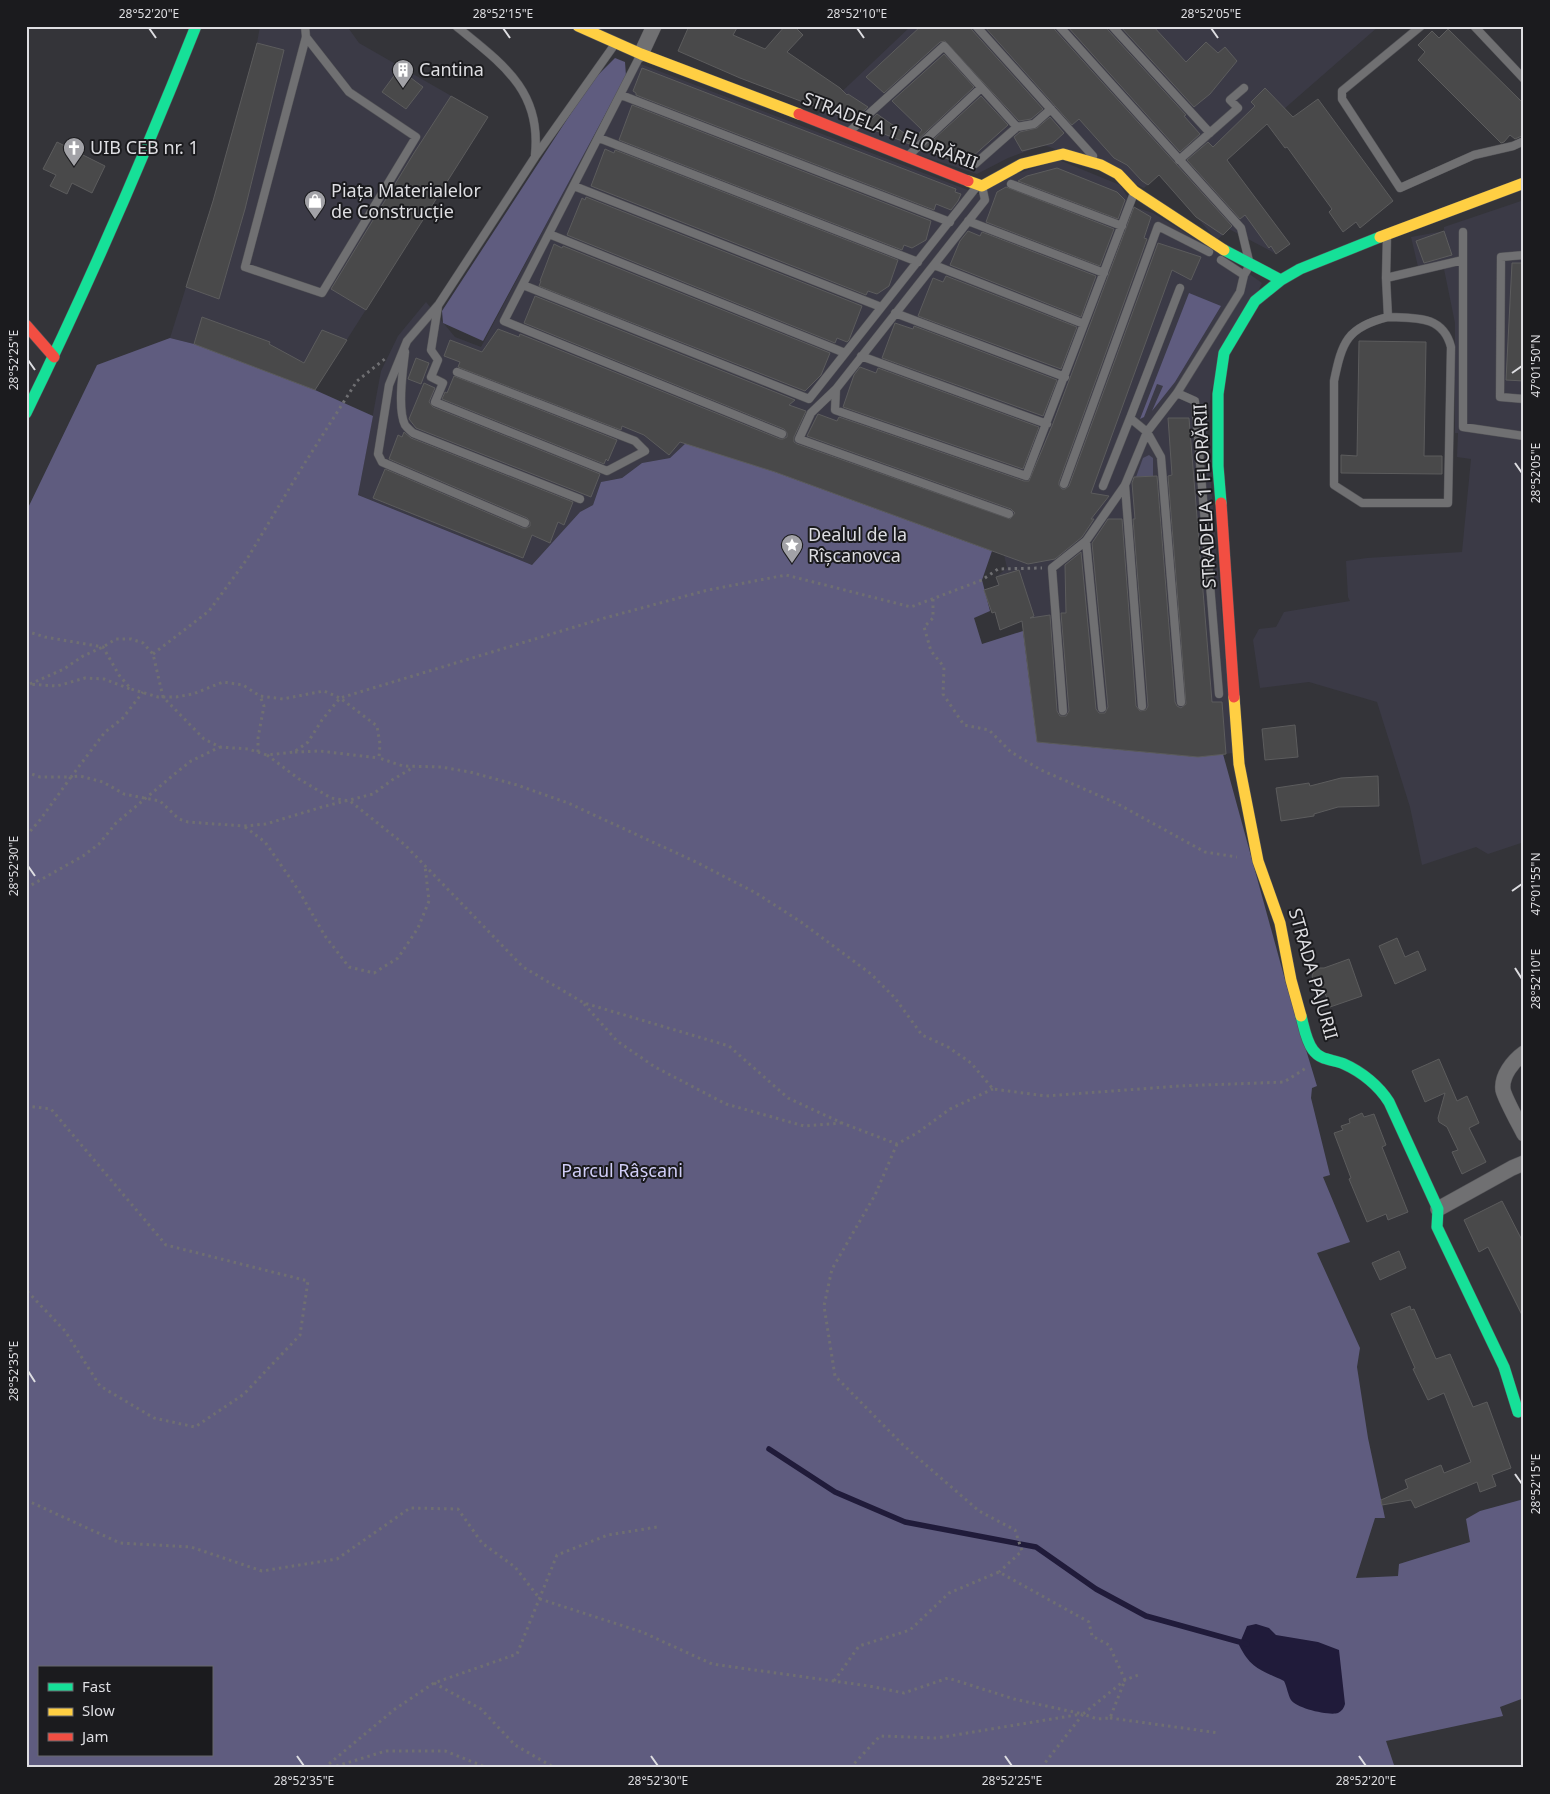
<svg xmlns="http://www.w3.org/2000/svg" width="1550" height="1794" font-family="'Noto Sans',sans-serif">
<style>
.built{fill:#3b3a46}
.green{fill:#515069}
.forest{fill:#5f5c7f;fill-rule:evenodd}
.water{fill:#201b3a}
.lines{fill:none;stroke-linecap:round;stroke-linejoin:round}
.stream{stroke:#201b3a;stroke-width:5.5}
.building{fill:#49494a;stroke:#5c5c5d}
.lane-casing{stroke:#535357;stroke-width:9}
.street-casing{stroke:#535357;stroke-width:16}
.fast-casing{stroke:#535357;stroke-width:12}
.slow-casing{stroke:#535357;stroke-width:12}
.jam-casing{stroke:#535357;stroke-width:12}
.path{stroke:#6f6f72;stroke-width:3;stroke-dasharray:2.5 4;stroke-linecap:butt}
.lane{stroke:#707072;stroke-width:8}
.street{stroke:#707072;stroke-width:15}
.fast{stroke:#16e098;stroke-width:11}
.slow{stroke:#ffcf43;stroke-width:11}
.jam{stroke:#f24e42;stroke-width:11}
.ticks{fill:none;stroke:#dedee2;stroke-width:2}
.labels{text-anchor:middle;stroke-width:4;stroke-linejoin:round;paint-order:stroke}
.poi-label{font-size:18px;fill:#dedee2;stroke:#1b1b1e;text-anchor:start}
.street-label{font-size:18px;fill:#dedee2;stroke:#1b1b1e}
.park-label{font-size:18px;fill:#d1cef7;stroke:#1b1b1e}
.neatline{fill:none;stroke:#dedee2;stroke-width:2}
.ticks-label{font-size:12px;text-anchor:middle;fill:#dedee2}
</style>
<rect width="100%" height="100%" fill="#343439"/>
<path class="built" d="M260,26H349V29L359,43L488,117L315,390L194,344L170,338L213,201L257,43Z
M911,26H1379L1284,109L1279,103L1227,160L1290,244L1276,254L1229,229L1217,240L1159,175L1144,188L1050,147L1043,145L1008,158L977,174L812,120Z
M633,61L978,194L1010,176L1059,160L1120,185L1134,207L1153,213L1227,258L1262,283L1211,390L1207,436L1233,753L1198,757L1037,742L1022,621L1000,630L995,612L992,613L984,590L998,585L996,577L1007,568L1000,537L992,551L775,472L686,444L670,458L642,463L622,478L601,482L593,505L580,512L532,565L358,495L381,371L398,336L426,302L455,337L481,347Z
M1524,200V842L1488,854L1476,847L1422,865L1410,807L1377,702L1309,682L1260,688L1253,640L1259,629L1276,627L1284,612L1350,601L1348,597L1346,561L1367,558L1462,552L1471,459L1457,457L1458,433H1455V323L1444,269L1420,275L1411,237L1444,231V227Z"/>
<path class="green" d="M1149,455L1153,458V476L1136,477L1143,458Z"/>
<path class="forest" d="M615,58L625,62L626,76L483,341L443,323L442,311L592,81Z
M1189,293L1221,306L1175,382L1152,411L1163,386L1157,384L1144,417L1140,419Z
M170,338L194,344L315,390L373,416L358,495L532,565L580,512L593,505L601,482L622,478L642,463L670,458L686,443L775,472L992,551L982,580L990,611L974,618L982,644L1023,631L1037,742L1198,757L1223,754L1287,987L1317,1086L1312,1088L1311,1098L1330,1175L1323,1177L1350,1242L1317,1253L1360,1348L1357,1367L1368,1438L1385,1518H1375L1356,1578L1398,1576L1399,1564L1470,1542L1466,1519L1480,1511L1524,1499V1698L1500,1707L1503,1716L1386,1741L1395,1768H26V512L97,365ZM39,1668H211V1755H39Z"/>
<path class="water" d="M1256,1624L1269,1628L1276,1635L1318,1642L1339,1650L1345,1704C1344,1708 1342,1711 1338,1713C1329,1716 1296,1708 1291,1700C1288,1695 1287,1687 1284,1681C1261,1670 1251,1669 1239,1645L1247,1626Z"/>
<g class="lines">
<path class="stream" d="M769,1449L835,1492L905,1522L1036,1547L1096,1589L1146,1616L1247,1644"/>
</g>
<path class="building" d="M689,26H738L733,35L765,49L785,26H794L803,35L787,52L840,88L847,95L848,94L868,107L853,121L740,78L678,51Z
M921,26H970L972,30L1043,109L1031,119L1019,121L945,41L940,42L884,93L866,77Z
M984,26H1053L1055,30L1232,226L1223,235L1196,217L1159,175L1148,185L1142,181L1127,165L1114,158L1079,119L1072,125Z
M1067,26H1106L1108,30L1186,115L1184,116L1200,134L1180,152Z
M1120,26H1153L1186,62L1206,42L1218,53L1225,47L1237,61L1210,94L1194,107Z
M1448,29L1524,104V135L1515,139L1510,135L1504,142L1501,143L1418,60L1425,52L1418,45L1432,31L1439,38Z
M257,43L284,50L245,209L219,299L186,287L213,201Z
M944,54L974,87L912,145L864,126L877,114L914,140L922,130L892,101Z
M642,68L956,189L955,192L961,194L958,201L951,210L936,204L934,210L636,95V93L633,91Z
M399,69L423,87L406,109L382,92Z
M1265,88L1293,117L1318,99L1393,201L1360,228L1356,222L1343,232L1329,212L1332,209L1287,147L1285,148L1267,124L1227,160L1290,244L1276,254L1271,246L1269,248L1245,215L1240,219L1187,160L1208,142L1213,147L1255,106L1251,102Z
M451,96L488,117L366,310L331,289L414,153Z
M981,96L1008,125L963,165L923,149Z
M632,105L931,221L926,240L912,248L904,245L902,250L619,140Z
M1050,117L1064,133L1053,143L1022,151L1014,137L1020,132L1037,128Z
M57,142L105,166L92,193L72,183L67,194L50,186L56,175L43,169Z
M605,149L614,153L615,150L898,260L889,286L877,294L868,291L866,295L591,186Z
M1057,168L1117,192L1125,200L1118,219L1018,181L1027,176Z
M1006,187L1114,229L1100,266L986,222L997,192Z
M586,197L862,306L849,340L847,342L837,338L835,343L567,235L582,198L585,200Z
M1134,207L1151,217L1144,238L1147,239L1059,482V485L1062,489H1065L1069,486L1158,243L1201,257L1191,280L1172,270L1091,493L1109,496L1091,519H1094L1082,537L1055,559L1028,564L775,472L680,442L669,455L644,435L622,426L621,430L458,367L460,362L444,356L450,340L482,352L498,329L519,337L520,334L780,439H783L787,437V433L784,429L524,323L535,296L795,400L789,405L806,411L794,437V442L797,444L1010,519L1015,513L1011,509L807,436L818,414L837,421L839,417L1024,481H1029L1052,426Z
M968,231L980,236L982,232L1096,276L1081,317L950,265L960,241Z
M1444,231L1452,255L1424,263L1416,241Z
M554,244L562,248L563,246L830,353L821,375L805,391L539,286L541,281H540Z
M1512,263H1524V381L1506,380Z
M946,276L1077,327L1061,369L918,316L933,278L943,282Z
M202,317L270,342L269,344L304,363L322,330L347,340L315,390L194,344Z
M895,323L913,329L914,326L1057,380L1043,416L882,358Z
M1359,341L1426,342L1424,456H1442V474L1341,473V455L1357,456Z
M416,358L429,363L421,384L408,379Z
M860,367L876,373L878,368L1039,427L1023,469L843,407L854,375Z
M454,376L617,440L608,461L606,459L604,464L442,399L445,392L447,393Z
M424,383L435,388L429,402L433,407L600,474L591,497L416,428L409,419Z
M1168,418H1189L1212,702H1222L1226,754L1198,757L1037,742L1022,621L1000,630L995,612L992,613L984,590L999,585L996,577L1019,570L1034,616L1030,618L1050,615L1057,711L1060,716H1066L1069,711L1061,613H1066L1065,565L1081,552L1096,709L1099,713H1105L1108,707L1092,543L1108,519H1122L1136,706L1140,711L1146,710L1148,706L1133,519H1135L1132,483L1134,477L1157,476L1175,702L1177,706L1181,708L1186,704L1168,476L1172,475Z
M404,432L411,438L573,502L564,525L558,522L550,543L532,535L523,558L373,498L385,469L523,528H526L530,526V522L527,518L389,459L398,435L402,437Z
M1295,725L1298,757L1265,760L1262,729Z
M1378,776L1379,806L1338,807L1314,814V816L1281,821L1276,788L1309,783L1310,786L1341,778Z
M1397,938L1405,957L1418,951L1426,970L1395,984L1379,946Z
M1349,959L1362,996L1330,1007L1325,993L1319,995L1312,976L1314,971L1319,968H1324Z
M1439,1059L1457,1101L1467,1096L1479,1123L1469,1128L1486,1162L1462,1174L1452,1152L1458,1150L1447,1127L1439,1122L1438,1118L1445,1093L1425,1102L1412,1071Z
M1362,1113L1364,1117L1374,1114L1386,1145L1382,1147L1408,1212L1388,1220L1386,1214L1367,1222L1349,1179L1351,1178L1334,1133L1343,1130L1341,1126L1350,1123L1349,1119Z
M1502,1201L1524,1244V1319L1488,1247L1479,1252L1464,1220Z
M1399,1251L1406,1268L1380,1280L1372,1263Z
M1410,1306L1411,1310L1414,1309L1436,1359L1450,1354L1473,1407L1487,1402L1511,1468L1492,1475L1496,1486L1480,1492L1477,1482L1415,1508L1411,1500L1382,1505L1381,1500L1408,1488L1405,1480L1441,1465L1444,1473L1471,1462L1444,1393L1428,1400L1413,1369L1415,1368L1391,1314Z"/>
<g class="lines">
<g class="lane-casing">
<path id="lane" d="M305,26L306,37L245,267L322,293L416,137L349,92L306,37
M456,26C501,63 542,90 535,155
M976,26L1093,156
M1059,26L1241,228L1250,265L1244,275L1240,292L1177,393L1147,432L1125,485L1086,541L1052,568L1063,711
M1112,26L1210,133
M1421,26L1342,91V99L1400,188L1474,155L1513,146L1524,141
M1474,26L1524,79
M640,56L504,321L782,434
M621,95L950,222
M1017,127L1034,124L1051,109
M850,131L944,46L1017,127L975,164
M599,138L918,262
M909,155L981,88
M1179,160L1238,108L1230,100L1244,88
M1011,184L1122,226
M574,186L881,307
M968,221L1104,273
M549,234L845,353
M1387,236L1386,278L1388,317C1347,327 1342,342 1334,381V485L1362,503H1448L1451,347C1443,315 1415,318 1388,317
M1524,255L1501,257L1500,397L1524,399
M1221,260L1244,275
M1463,260V232
M934,265L1084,324
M1386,278L1463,260V427L1524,436
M523,285L809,399L978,185
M1180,288L1130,418L1147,432L1161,457L1181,702
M438,306L431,350L438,360L431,377L443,383L435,402L607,471L645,451L635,441L457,372
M895,313L1065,377
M405,352C403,369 397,409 405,425C407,428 410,430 413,433L580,499
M861,356L1047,424
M836,389L985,200L982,186
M1177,393L1195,401L1219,694
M1064,484L1158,226L1209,252
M1125,485L1142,706
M1103,486L1130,418
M1009,514L799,439L811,413L836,389L835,410L1026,476L1134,193
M525,523L382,462L378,454L389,385L407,341L439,304L535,157L615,44
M1086,541L1102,708"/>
</g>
<g class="street-casing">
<path id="street" d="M641,54L654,26
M1524,1053C1513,1061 1501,1076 1503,1090C1505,1099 1519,1124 1524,1134
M1438,1209L1512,1168L1524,1163"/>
</g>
<g class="fast-casing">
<path id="fast" d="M1224,250L1281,280
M26,413C88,286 144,157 196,26
M1221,503L1218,466V394L1224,353L1255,301L1281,280L1300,269L1380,237
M1301,1016C1304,1027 1306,1041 1313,1050C1321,1061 1333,1059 1344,1064C1362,1072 1379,1086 1389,1102L1438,1209L1437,1227L1504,1367L1518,1412"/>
</g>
<g class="slow-casing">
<path id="slow" d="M578,26L641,54L799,114
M968,181L982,186L1022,164L1063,154L1101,165L1118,174L1134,191L1224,250
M1380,237L1524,183
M1234,697L1239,764L1258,861L1280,923L1291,980L1301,1016"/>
</g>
<g class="jam-casing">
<path id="jam" d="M799,114L968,181
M26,325L54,357
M1221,503L1234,697"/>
</g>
<path class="path" d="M933,599V618L924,627L931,651L944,667L943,694L964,725L989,730L1011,752L1041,770L1116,803L1205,852L1237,857
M26,631L45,637L103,647L119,675L131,689L158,697H176L193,694L223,682L243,685L260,696L283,699L324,691L340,698L377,726L380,744L379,758L403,766L441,767L470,772L517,785L568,803L696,862L756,893L801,922L871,974L895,998L922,1035L948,1047L971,1063L993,1089L1046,1096L1179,1086L1284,1082L1306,1068
M153,654L209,611L247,559L301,469L357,381L386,358
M26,684L57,686L85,678L104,679L130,689
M30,684L64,669L83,656L103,647L116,639H131L143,643L153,654L163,697L204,739L220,747L248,749L267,755L294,752L308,742L322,720L340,698L601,619L708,590L786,575L911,607L982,580L998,569L1042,568
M258,752V738L264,706L260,696
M295,752L320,751L379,758
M267,755L299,779L331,798L350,801L405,845L523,967L584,1003L729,1046L788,1098L842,1123L897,1144L917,1133L950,1109L993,1089
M26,772L40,777H71L105,732L122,719L143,692
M245,827L265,842L299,891L325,936L349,967L374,973L398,958L418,928L429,901L425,866
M26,836L40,820L71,777L80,776L103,782L124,794L160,801L179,819L188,822L244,826L266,824L322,807L373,794L392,780L414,767
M26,888L83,856L99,844L116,823L177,772L191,761L220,747
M584,1004L617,1041L655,1067L726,1104L804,1126L841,1123
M26,1106L51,1109L166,1245L308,1281L300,1335L244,1394L195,1427L154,1418L100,1386L65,1331L26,1290
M897,1144L875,1195L832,1269L824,1306L835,1376L903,1445L979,1511L1015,1530L1022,1551L999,1572
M26,1500L120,1543L191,1547L262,1571L337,1559L410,1508L458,1509L482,1543L515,1567L540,1599L642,1632L712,1664L869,1686L904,1693L948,1678L1014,1699L1083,1714L1125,1680L1141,1674
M834,1681L859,1646L910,1630L949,1593L999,1572L1089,1622L1092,1636L1109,1645L1125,1680L1110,1718L1097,1719L1083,1714L1041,1768
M434,1683L481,1709L515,1745L555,1768
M1110,1718L1219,1733
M324,1768L395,1709L434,1683L517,1654L557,1555L608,1535L657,1527
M330,1768L386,1751H445L488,1768
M850,1768L880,1736L937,1738L1082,1714"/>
<use href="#lane" class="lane"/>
<use href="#street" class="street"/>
<use href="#fast" class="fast"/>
<use href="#slow" class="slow"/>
<use href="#jam" class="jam"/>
</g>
<path class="ticks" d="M149,28L156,38M503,28L510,38M857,28L864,38M1211,28L1218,38M28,360L35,370M1512,373L1522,366M1515,463L1522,473M28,866L35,876M1512,891L1522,884M1515,968L1522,979M28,1371L35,1382M1515,1474L1522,1484M297,1756L304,1766M651,1756L658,1766M1005,1756L1012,1766M1359,1756L1366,1766"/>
<defs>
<g id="building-pin" transform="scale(1.125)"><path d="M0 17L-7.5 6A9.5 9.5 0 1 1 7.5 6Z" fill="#a2a2a7" stroke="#1b1b1e"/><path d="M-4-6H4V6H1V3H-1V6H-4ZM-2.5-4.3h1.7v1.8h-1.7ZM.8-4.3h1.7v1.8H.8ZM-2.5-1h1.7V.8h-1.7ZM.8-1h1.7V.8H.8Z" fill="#fff"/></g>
<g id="church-pin" transform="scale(1.125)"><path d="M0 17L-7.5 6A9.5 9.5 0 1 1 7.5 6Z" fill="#a2a2a7" stroke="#1b1b1e"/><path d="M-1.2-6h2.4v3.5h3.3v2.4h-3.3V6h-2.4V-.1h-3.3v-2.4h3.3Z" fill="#fff"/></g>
<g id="shop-pin" transform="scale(1.125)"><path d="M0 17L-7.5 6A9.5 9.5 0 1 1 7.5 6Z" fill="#a2a2a7" stroke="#1b1b1e"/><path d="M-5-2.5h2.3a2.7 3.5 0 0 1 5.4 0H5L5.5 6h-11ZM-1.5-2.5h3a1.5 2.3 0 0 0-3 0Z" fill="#fff"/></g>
<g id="sight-pin" transform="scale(1.125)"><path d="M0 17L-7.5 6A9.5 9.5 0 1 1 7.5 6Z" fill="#a2a2a7" stroke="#1b1b1e"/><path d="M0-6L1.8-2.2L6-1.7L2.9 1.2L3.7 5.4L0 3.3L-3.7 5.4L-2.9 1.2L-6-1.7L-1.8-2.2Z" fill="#fff"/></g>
</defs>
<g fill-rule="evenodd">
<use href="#building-pin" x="403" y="70"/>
<use href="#church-pin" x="74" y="148"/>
<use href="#shop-pin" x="315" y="201"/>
<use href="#sight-pin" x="792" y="545"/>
</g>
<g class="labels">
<g class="poi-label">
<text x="419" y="76">Cantina</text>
<text x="90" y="154">UIB CEB nr. 1</text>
<text x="331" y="197">Piața Materialelor<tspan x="331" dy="21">de Construcție</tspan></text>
<text x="808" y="541">Dealul de la<tspan x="808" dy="21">Rîșcanovca</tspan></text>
</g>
<g class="street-label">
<text transform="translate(890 131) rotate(21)" y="6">STRADELA 1 FLORĂRII</text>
<text transform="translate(1205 496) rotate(-93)" y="6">STRADELA 1 FLORĂRII</text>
<text transform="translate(1313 974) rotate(74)" y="6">STRADA PAJURII</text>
</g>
<g class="park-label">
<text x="622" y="1177">Parcul Râșcani</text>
</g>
</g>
<rect width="1550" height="1794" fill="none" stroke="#1b1b1e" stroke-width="55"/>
<rect x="38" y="1666" width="175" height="90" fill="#1b1b1e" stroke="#69696c"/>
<rect x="48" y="1683" width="25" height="8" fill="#16e098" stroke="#69696c"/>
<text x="82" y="1692" font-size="15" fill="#dedee2">Fast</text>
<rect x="48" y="1708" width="25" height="8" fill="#ffcf43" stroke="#69696c"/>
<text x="82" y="1716" font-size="15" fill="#dedee2">Slow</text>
<rect x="48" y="1733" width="25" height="8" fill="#f24e42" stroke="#69696c"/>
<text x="82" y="1742" font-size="15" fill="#dedee2">Jam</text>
<rect x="28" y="28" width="1494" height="1738" class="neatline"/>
<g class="ticks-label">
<text x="149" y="18">28°52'20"E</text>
<text x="503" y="18">28°52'15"E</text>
<text x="857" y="18">28°52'10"E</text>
<text x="1211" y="18">28°52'05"E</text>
<text transform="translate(14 360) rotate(-90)" y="4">28°52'25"E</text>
<text transform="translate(1536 366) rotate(-90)" y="4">47°01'50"N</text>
<text transform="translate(1536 473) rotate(-90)" y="4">28°52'05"E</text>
<text transform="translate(14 866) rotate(-90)" y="4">28°52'30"E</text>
<text transform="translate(1536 884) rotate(-90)" y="4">47°01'55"N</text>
<text transform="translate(1536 979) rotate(-90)" y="4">28°52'10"E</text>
<text transform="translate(14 1371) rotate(-90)" y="4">28°52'35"E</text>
<text transform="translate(1536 1484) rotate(-90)" y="4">28°52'15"E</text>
<text x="304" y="1785">28°52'35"E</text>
<text x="658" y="1785">28°52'30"E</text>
<text x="1012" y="1785">28°52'25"E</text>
<text x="1366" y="1785">28°52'20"E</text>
</g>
</svg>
